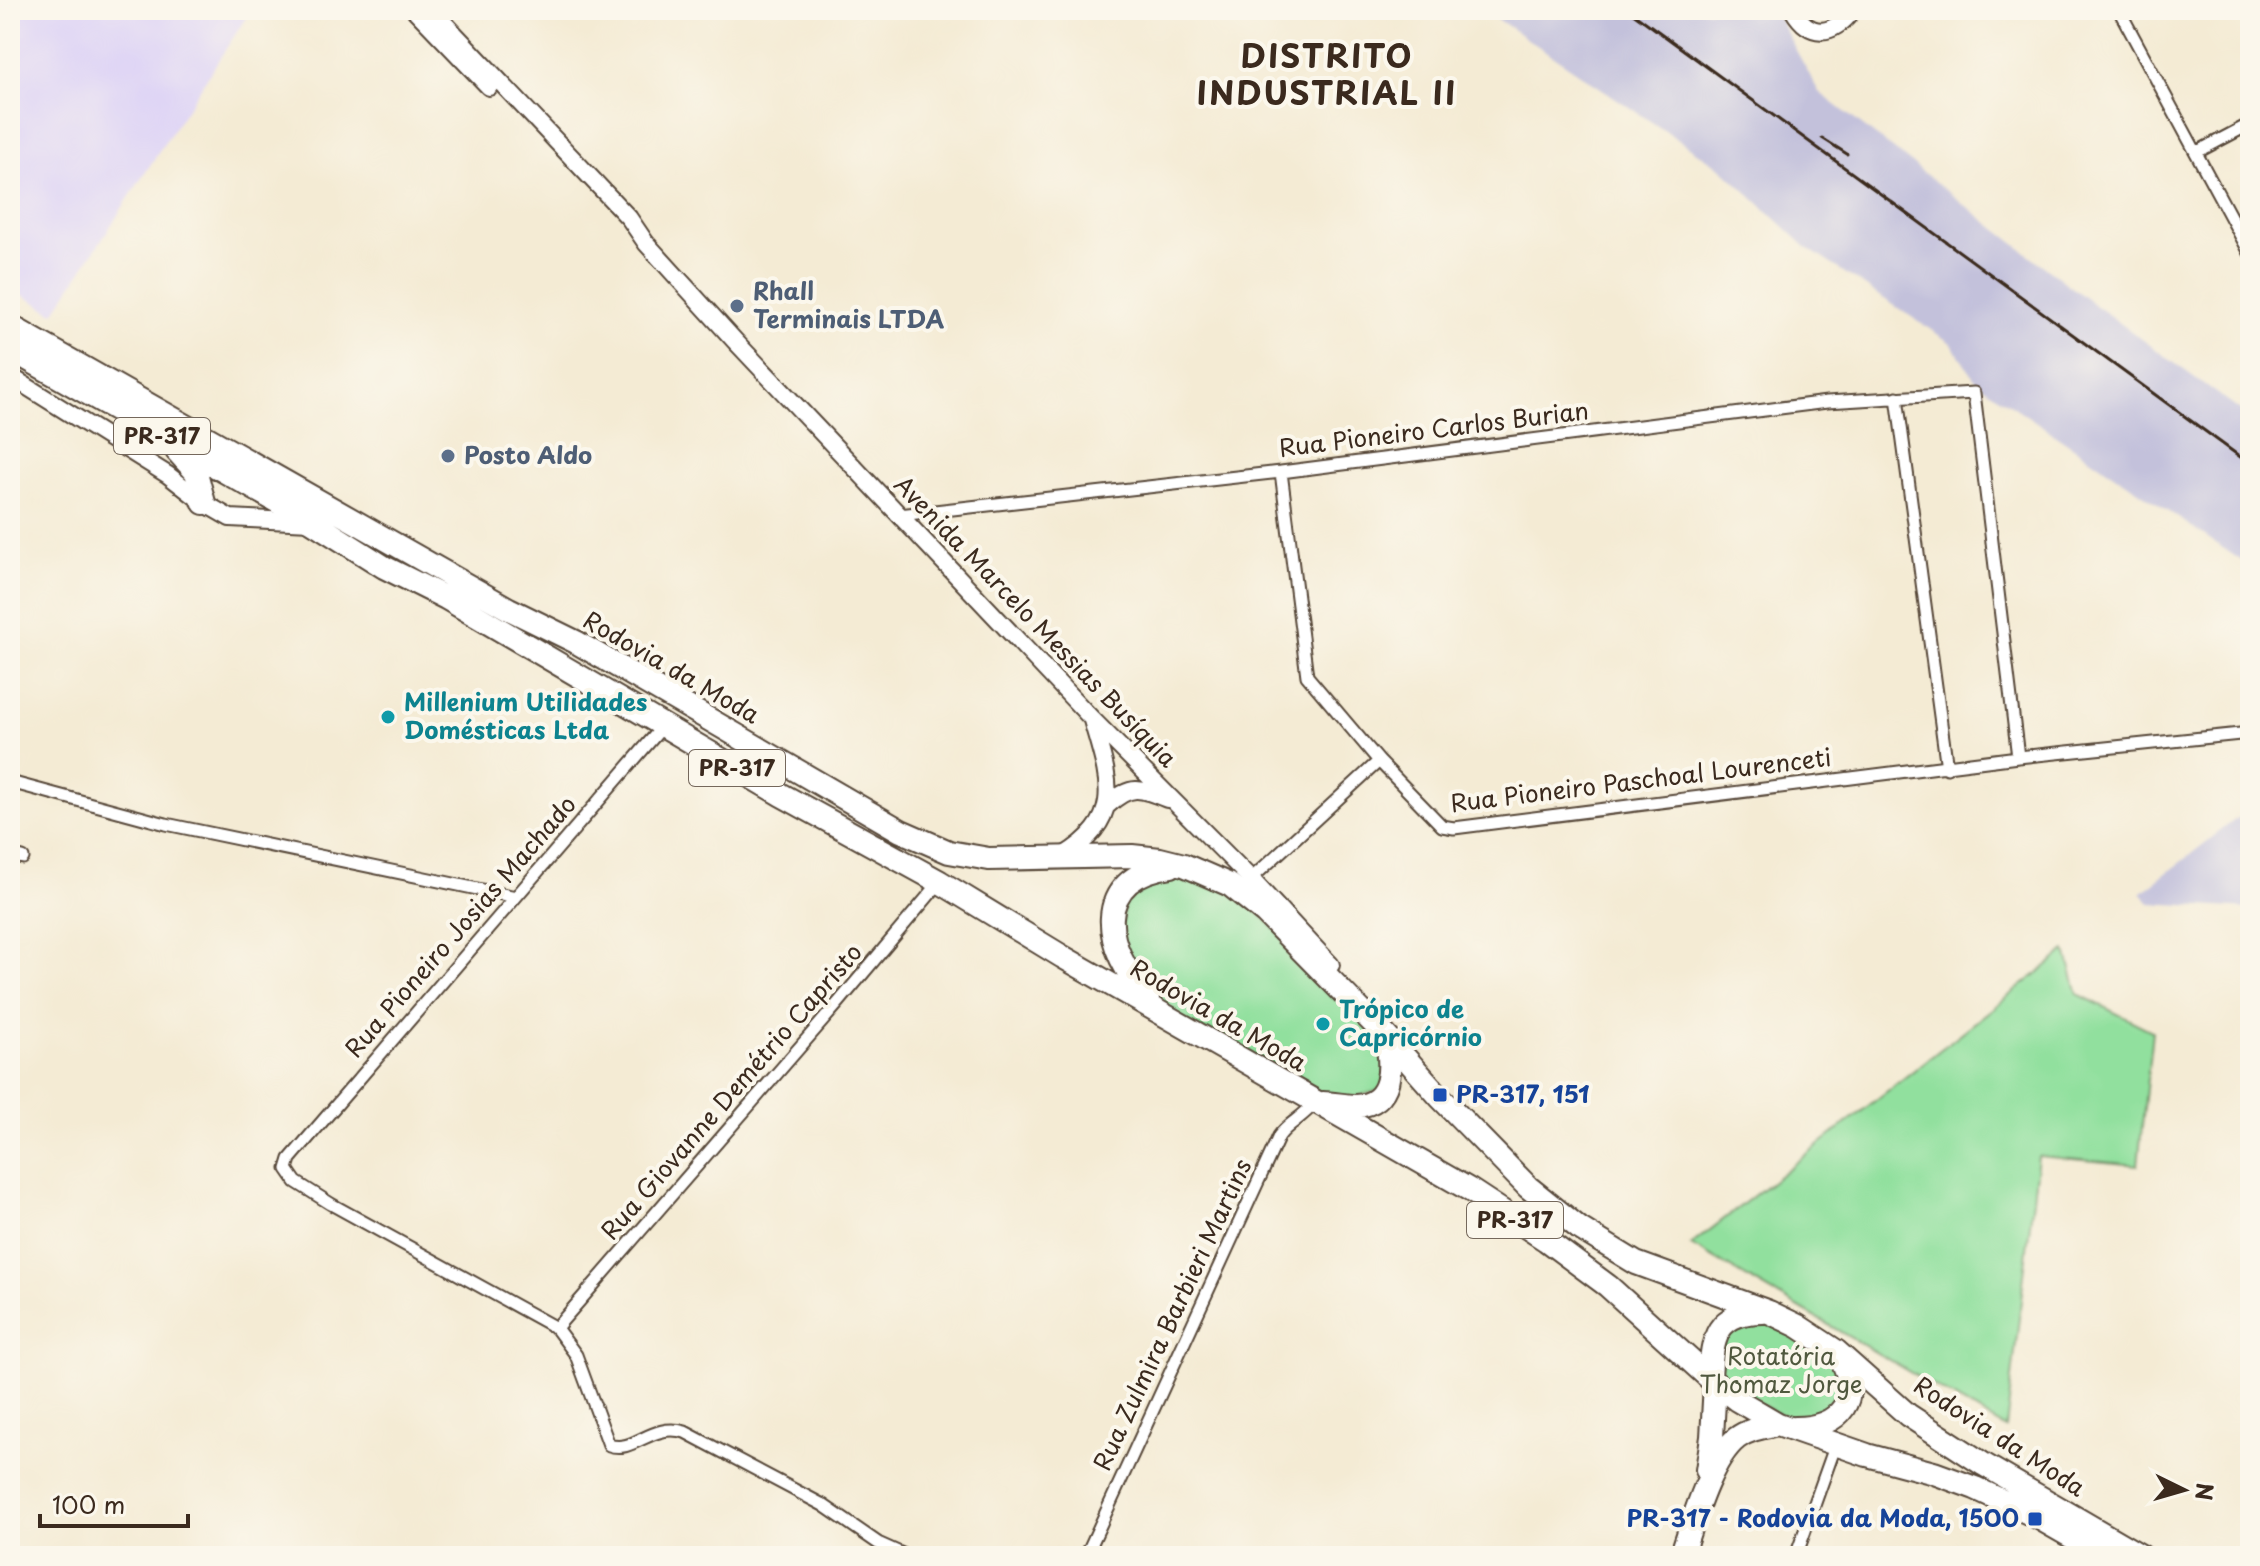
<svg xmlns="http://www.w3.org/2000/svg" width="2260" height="1566" font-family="'Playpen Sans',sans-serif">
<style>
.built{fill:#dfd5f5}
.industrial{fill:#c3c1db}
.green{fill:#91e09e;stroke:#66855e;stroke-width:2}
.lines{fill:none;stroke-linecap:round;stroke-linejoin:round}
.street-casing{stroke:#574739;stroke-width:15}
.secondary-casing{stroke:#574739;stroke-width:20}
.highway-casing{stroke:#574739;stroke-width:26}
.street{stroke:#fff;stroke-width:11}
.secondary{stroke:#fff;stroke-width:16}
.highway{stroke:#fff;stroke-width:22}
.rail{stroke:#3b2a1e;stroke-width:3}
.service-dot{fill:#5c6f8a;stroke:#fbf7ec;stroke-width:3}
.culture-dot{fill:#0f9aa8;stroke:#fbf7ec;stroke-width:3}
.transit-dot{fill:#1a4fb4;stroke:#fbf7ec;stroke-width:3}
.labels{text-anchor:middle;stroke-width:8;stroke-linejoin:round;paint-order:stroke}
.shield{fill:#fbf7ec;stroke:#75685c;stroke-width:2}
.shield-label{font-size:22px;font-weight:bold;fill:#3b2a1e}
.service-label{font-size:24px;font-weight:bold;fill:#4e5e75;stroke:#fbf7ec;text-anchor:start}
.street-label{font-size:24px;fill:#3b2a1e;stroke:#fbf7ec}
.culture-label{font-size:24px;font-weight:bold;fill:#0d838f;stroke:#fbf7ec;text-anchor:start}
.transit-label{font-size:24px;font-weight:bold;fill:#164399;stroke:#fbf7ec;text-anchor:start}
.park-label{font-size:24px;fill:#50583e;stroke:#fbf7ec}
.district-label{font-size:32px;font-weight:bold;letter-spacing:2px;fill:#3b2a1e;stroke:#fbf7ec}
</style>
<rect width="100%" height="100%" fill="#fbf7ec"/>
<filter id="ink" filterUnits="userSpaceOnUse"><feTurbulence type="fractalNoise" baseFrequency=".0125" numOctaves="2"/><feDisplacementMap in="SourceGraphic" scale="16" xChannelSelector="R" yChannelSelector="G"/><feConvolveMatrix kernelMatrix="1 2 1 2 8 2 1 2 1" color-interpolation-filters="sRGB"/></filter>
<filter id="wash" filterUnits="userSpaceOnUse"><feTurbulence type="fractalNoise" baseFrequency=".006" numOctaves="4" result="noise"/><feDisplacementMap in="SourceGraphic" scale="32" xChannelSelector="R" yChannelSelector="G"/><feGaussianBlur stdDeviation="1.8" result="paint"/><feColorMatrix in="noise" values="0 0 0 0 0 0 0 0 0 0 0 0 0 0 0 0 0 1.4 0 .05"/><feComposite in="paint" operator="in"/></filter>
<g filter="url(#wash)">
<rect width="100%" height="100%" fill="#f4ebd4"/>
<path class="built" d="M10,10H251L54,313L10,288Z"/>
<path class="industrial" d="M1484,10H1774L1819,92L2084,297L2250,418V584L2247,582L2245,563L1977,382L1951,343L1807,248L1722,169Z
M2250,808V909L2150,903L2141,893Z"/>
<path class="green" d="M1154,868L1230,885L1386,1036L1384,1089L1335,1103L1162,1012L1118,956L1127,881Z
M2066,951L2078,994L2152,1031L2138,1165L2038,1156L2006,1428L1691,1245Z
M1745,1312L1836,1351L1850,1386L1809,1428L1715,1383L1711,1354Z"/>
</g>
<g filter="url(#ink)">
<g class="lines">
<g class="street-casing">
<path id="street" d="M2119,10L2250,253
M2197,152L2250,124
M1897,397L1947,768
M1281,472L1307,676L1379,761L1442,826L1454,828L2018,757L2250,733
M899,515L1281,472L1827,402L1974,393L2018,757
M664,725L290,1159L287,1169L296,1182L331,1204L556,1328L576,1355L609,1445C634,1454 651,1422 685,1432L823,1505L878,1543L907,1556
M10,782L166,824L516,897
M10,855L23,858
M1251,879L1379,761
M556,1328L839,1002L940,882
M1086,1556L1279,1136C1288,1123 1304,1117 1314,1103
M1796,1556L1836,1444"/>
</g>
<g class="secondary-casing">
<path id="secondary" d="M415,10L489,87
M432,10L629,218L646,243L735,341L1092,719L1251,879L1331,965
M1793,10C1810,39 1833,36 1853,10
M10,376L168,475L204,503L230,518L310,522
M1108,805C1130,784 1141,788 1167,799
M1063,856C1126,818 1109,780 1092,720"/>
</g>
<g class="highway-casing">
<path id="highway" d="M10,326L509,609L576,642L901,831L949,852L989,859L1132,856L1160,859L1184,865L1230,885L1265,913L1386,1036L1440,1097L1528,1187L1579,1228L1636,1263L1769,1312L1798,1326L1836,1351L1908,1415L1983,1464L2141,1556
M10,349L313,522L384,567L446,598L780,794L940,882L1063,957L1470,1190L1546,1240L1608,1286L1715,1383L1737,1400L1778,1424L1867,1455L1934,1473L1975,1488L2037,1517L2105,1556
M177,451L196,472L204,503
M1148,997C1103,951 1089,877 1171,866
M1323,1103C1334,1103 1344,1106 1355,1106C1394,1105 1392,1065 1386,1037
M1710,1378C1712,1337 1716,1312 1763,1312
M1795,1428C1841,1428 1863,1398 1840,1357
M1707,1470L1712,1437L1715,1383
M1681,1556C1692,1524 1710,1459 1737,1438C1749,1429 1764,1427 1778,1424"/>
</g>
<use href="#street" class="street"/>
<use href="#secondary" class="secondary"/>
<use href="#highway" class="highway"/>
<path class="rail" d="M1629,10L2250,464
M1822,138L1847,154"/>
</g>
</g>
<g class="service-dot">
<circle cx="737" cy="306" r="8"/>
<circle cx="448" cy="456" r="8"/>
</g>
<g class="culture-dot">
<circle cx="388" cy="717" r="8"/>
<circle cx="1323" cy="1024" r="8"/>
</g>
<g class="transit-dot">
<rect x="1432" y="1087" width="16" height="16" rx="4"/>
<rect x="2027" y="1511" width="16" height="16" rx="4"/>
</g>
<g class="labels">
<g class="shield">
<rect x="114" y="418" width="96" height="36" rx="6"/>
<rect x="689" y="750" width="96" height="36" rx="6"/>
<rect x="1467" y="1202" width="96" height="36" rx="6"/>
</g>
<g class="shield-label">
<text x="162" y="444">PR-317</text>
<text x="737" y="776">PR-317</text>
<text x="1515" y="1228">PR-317</text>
</g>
<g class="service-label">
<text x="753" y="300">Rhall<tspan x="753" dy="28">Terminais LTDA</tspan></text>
<text x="464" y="464">Posto Aldo</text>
</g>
<g class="street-label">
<text transform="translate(1434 430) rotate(-7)" y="8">Rua Pioneiro Carlos Burian</text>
<text transform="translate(1035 622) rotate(46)" y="8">Avenida Marcelo Messias Busíquia</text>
<text transform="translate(671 668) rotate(30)" y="8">Rodovia da Moda</text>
<text transform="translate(1641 781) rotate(-7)" y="8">Rua Pioneiro Paschoal Lourenceti</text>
<text transform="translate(461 927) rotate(-49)" y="8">Rua Pioneiro Josias Machado</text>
<text transform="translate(1218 1016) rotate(30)" y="8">Rodovia da Moda</text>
<text transform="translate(732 1092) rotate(-49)" y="8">Rua Giovanne Demétrio Capristo</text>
<text transform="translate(1173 1315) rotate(-65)" y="8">Rua Zulmira Barbieri Martins</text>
<text transform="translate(1999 1437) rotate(33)" y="8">Rodovia da Moda</text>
</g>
<g class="culture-label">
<text x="404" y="711">Millenium Utilidades<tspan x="404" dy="28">Domésticas Ltda</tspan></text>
<text x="1339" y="1018">Trópico de<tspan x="1339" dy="28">Capricórnio</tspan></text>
</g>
<g class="transit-label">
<text x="1456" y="1103">PR-317, 151</text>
<text x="2019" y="1527" text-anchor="end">PR-317 - Rodovia da Moda, 1500</text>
</g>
<g class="park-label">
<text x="1781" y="1365">Rotatória<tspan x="1781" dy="28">Thomaz Jorge</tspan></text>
</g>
<g class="district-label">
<text x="1327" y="68">DISTRITO<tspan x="1327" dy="37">INDUSTRIAL II</tspan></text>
</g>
</g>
<rect width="2260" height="1566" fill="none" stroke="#fbf7ec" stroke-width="40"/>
<g transform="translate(2184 1490) rotate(95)" stroke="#fbf7ec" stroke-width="6" paint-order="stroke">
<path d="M0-6L14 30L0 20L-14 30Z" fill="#3b2a1e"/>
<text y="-12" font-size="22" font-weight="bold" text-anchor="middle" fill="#3b2a1e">N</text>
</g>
<path d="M40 1514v12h148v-12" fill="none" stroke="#3b2a1e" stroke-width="4"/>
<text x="52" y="1514" font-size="24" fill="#3b2a1e" stroke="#fbf7ec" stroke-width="6" paint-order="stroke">100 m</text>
</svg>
